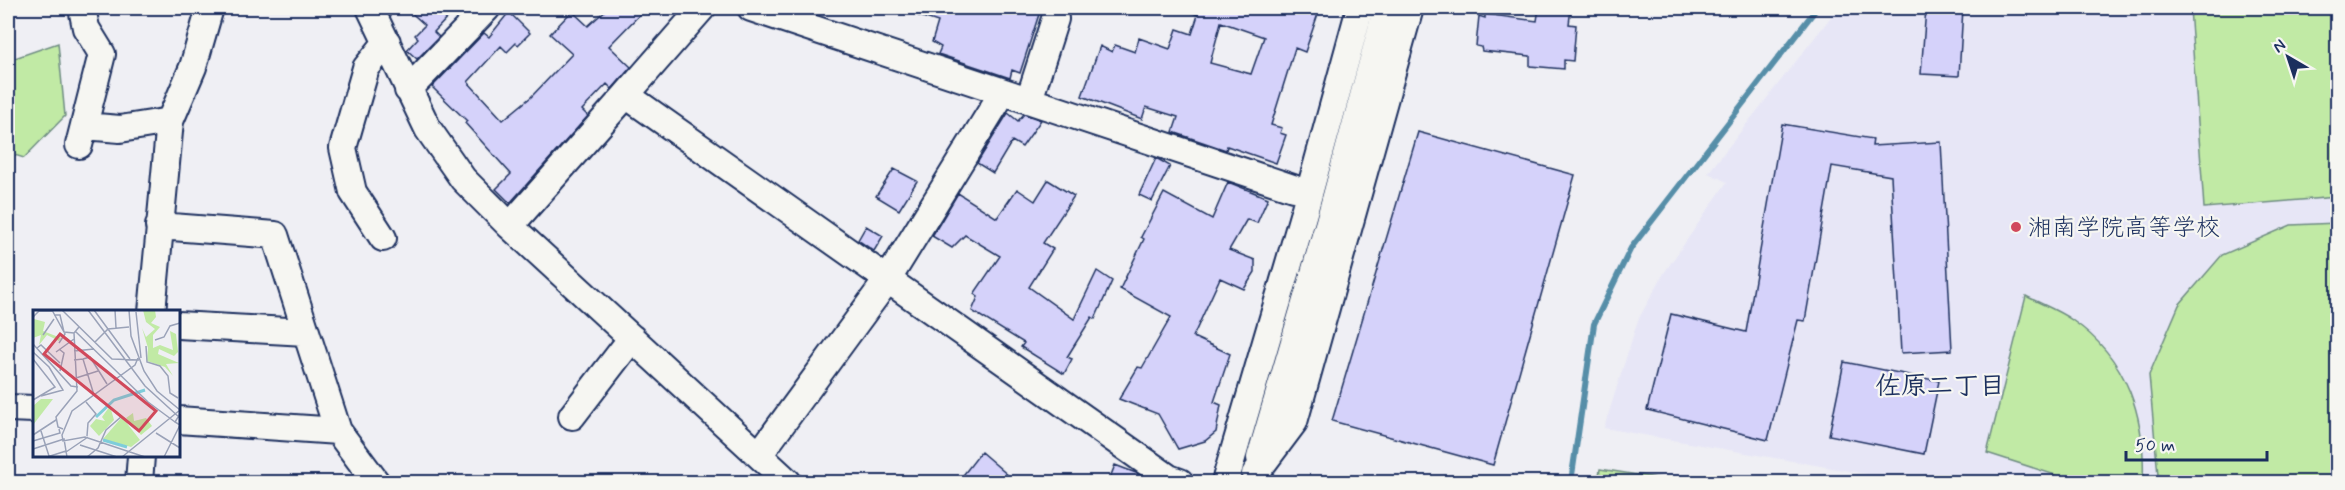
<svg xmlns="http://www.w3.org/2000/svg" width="2345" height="490" font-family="Mynerve,'Klee One',sans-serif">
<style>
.built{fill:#e7e6f6}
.green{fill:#c1eaa5;stroke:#6e8c82;stroke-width:1.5}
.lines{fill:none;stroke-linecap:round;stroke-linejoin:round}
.stream{stroke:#568ea8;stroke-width:6}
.building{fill:#d5d2fa;stroke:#1b2f5e;stroke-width:1.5;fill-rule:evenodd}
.minor-casing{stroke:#1b2f5e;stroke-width:30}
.minor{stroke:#f6f6f2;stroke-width:26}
.poi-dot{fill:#d1495b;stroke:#f6f6f2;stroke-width:2}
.labels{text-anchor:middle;stroke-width:4.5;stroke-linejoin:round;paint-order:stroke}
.poi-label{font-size:24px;fill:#1b2f5e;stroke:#f6f6f2;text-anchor:start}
.neighbourhood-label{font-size:26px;font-weight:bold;fill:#1b2f5e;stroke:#f6f6f2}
.inset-river{fill:none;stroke:#7ecdda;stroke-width:3}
.inset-road{fill:none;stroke:#9aa2b8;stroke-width:1.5}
.view{fill:#d1495b;fill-opacity:0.15;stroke:#d1495b;stroke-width:3}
.inset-edge{fill:none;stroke:#1b2f5e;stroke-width:3}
</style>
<rect width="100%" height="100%" fill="#efeff4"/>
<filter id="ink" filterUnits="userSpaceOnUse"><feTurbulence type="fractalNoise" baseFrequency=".0167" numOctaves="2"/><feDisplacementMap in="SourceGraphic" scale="12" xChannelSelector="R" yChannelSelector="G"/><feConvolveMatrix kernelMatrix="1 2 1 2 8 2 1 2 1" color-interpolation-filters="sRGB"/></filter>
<g filter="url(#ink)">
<path class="built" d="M1838,8H2337V482H1911L1604,428L1638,320L1664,273L1727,182L1708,173Z"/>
<path class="green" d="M2190,8H2337V197L2204,208Z
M58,43L65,116L24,158L8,153V58H15Z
M2337,223V482H2191L2158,475L2149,375L2179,305L2222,255L2291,225Z
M2026,296C2041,304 2058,310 2072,320C2128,358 2146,418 2143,482H2077L1987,453Z
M1600,469L1682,482H1598Z"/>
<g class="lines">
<path class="stream" d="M1571,482L1594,324L1631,248L1817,8"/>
</g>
<path class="building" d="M406,8H443L451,14L434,32L439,37L417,59L407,50L418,38L415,35L425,25Z
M608,8H646L609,46L631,67L612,89L607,84L582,110L588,116L510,203L496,189L511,174L465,123L467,121L432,87L484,33L489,37L509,12L530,33L518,45L516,43L507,52L501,46L468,82L503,120L531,97L572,54L550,34L572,11L588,26Z
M905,8H1041L1020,73L1012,70L1010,78L938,54L941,47L932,42L938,22L904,11Z
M1185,8H1320L1305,52L1295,48L1271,125L1282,128L1280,133L1286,135L1276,163L1227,146L1226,150L1173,132L1178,117L1146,107L1142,119L1082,96L1100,46L1112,52L1115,45L1135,52L1139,38L1170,49L1177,29L1192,34L1198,15L1185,10ZM1221,22L1264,37L1251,74L1210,63Z
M1539,8H1571L1569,24L1576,25L1573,61L1564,60V69L1530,66V56L1482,51L1481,47L1476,46L1479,16L1485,18V14L1537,21Z
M1926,8H1963L1959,76L1921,74Z
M1008,113L1018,121L1024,114L1041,120L1022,147L1012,141L993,173L977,163Z
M1782,124L1873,139L1872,146L1941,142L1952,350L1901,353L1891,176L1832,166L1805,321L1798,320L1768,440L1647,410L1671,314L1746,332Z
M1418,132L1575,175L1493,465L1332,421Z
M1156,158L1170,166L1152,201L1139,195Z
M894,169L917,181L899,210L876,196Z
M1048,180L1074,196L1043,243L1053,249L1029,287L1074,319L1097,271L1112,281L1095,319L1092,317L1067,357L1072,359L1064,374L1021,347L1024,343L972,311L978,297L974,294L1000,256L965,235L952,248L932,236L958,193L997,218L1017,189L1035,201Z
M1228,182L1268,198L1257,223L1247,219L1229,250L1255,260V272L1244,289L1220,278L1193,337L1230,354L1214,402L1221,405L1216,432L1205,441L1178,449L1158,414L1119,399L1138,367L1142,368L1171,317L1120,289L1144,239L1141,237L1164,193L1212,219Z
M866,226L883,236L874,251L858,240Z
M1844,362L1939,381L1924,454L1829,435Z
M981,452L1017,483H957Z
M1115,465L1136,473L1149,483H1108Z"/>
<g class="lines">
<g class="minor-casing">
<path id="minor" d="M370,8L428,129L463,179L510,226L788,482
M751,8L1293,188
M408,90L487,8
M626,95L702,8
M1029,100L1055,19
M84,126L120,129L170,121
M79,145L102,54L86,28L82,8
M159,226L275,235L338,431L376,482
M510,226L626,95L1169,478L1180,482
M383,238L353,192L343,148L366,68L387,42
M152,312L170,121L193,67L210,8
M178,325L306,332
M8,408L34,409
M572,416L632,338
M178,420L338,431
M759,455L888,279L1003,92
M1260,458L1329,222L1387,8
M1255,474L1294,422L1410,8
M139,482L141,456
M1225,482L1304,212L1360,8"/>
</g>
<use href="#minor" class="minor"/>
</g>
</g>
<circle class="poi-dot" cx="2016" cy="227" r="6"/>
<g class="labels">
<g class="poi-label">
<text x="2028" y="235">湘南学院高等学校</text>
</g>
<g class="neighbourhood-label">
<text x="1940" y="394">佐原二丁目</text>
</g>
</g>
<g transform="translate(33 310)">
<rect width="147" height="147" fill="#efeff4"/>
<path d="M110,0H122L123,7L118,13L127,17L120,25V38L127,35L140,40L137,21L143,24L145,42L141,46L126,39L125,44L146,53L133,54L140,66L132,57L114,51L115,38L109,18L113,27L122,19L113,12ZM1,9L12,12L10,21L28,28L26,31L14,25L6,35L8,25L0,28ZM8,89H20L0,115V96ZM77,96L81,110L66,126L57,116L63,109L72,111L69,107ZM100,103L101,111L113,108L119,116L108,125L93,108ZM89,107L107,130L98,137L70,129Z" fill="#c1eaa5"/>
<path class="inset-river" d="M63,107L81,90L112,80M70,130L94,137"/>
<path class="inset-road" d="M19,0L32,24L26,33M29,0L79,49L106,50M55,0L112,76L147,108M61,0L97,49M82,0L83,18M96,0L98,26L111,61L124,81L147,100M103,2L108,48M21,5H27L31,22L41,23M0,7L6,1H20M42,21L115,92L142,112M10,25L21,9M122,30L131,27L137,16L147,13M62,32L75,19L96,17M0,34L38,76L45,77M113,36L114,52L127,56L135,66L137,83L145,88M4,38L8,35L27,53M26,39L31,43L27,61M41,41L61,39M0,42L16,57L30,80L8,86M23,42L41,29M105,48L102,55L39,101L29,125L30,131L52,127L112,147M0,49L22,77L0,90M50,49L57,47L74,74M41,50L50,49L61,85M43,68L65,61M53,92L63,104L55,113L54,126M30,119L25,117L23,107L44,81L41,23L46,17M8,121L16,146M123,123L147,138M0,125L23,110M0,131L27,123L26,119M47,135L84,147M0,139L31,129L34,147M33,142L55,127M14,147L33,141M54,147L65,138L73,120L89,106M89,147L147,100M131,147L147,115L142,112L147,104"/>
<path class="view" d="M27,24L123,101L106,121L11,44Z"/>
<rect width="147" height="147" class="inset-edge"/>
</g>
<rect width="2345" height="490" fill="none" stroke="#f6f6f2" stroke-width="30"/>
<rect x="15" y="15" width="2315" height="460" fill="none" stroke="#1b2f5e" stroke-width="2" filter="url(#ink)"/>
<g transform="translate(2288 57) rotate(321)" stroke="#f6f6f2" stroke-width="4.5" paint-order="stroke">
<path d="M0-4.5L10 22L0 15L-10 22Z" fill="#1b2f5e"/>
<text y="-9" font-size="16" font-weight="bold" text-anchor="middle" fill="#1b2f5e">N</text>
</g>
<path d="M2126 451v9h141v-9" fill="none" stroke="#1b2f5e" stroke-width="3"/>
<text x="2135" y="451" font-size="18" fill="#1b2f5e" stroke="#f6f6f2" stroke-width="4.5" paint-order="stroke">50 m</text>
</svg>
